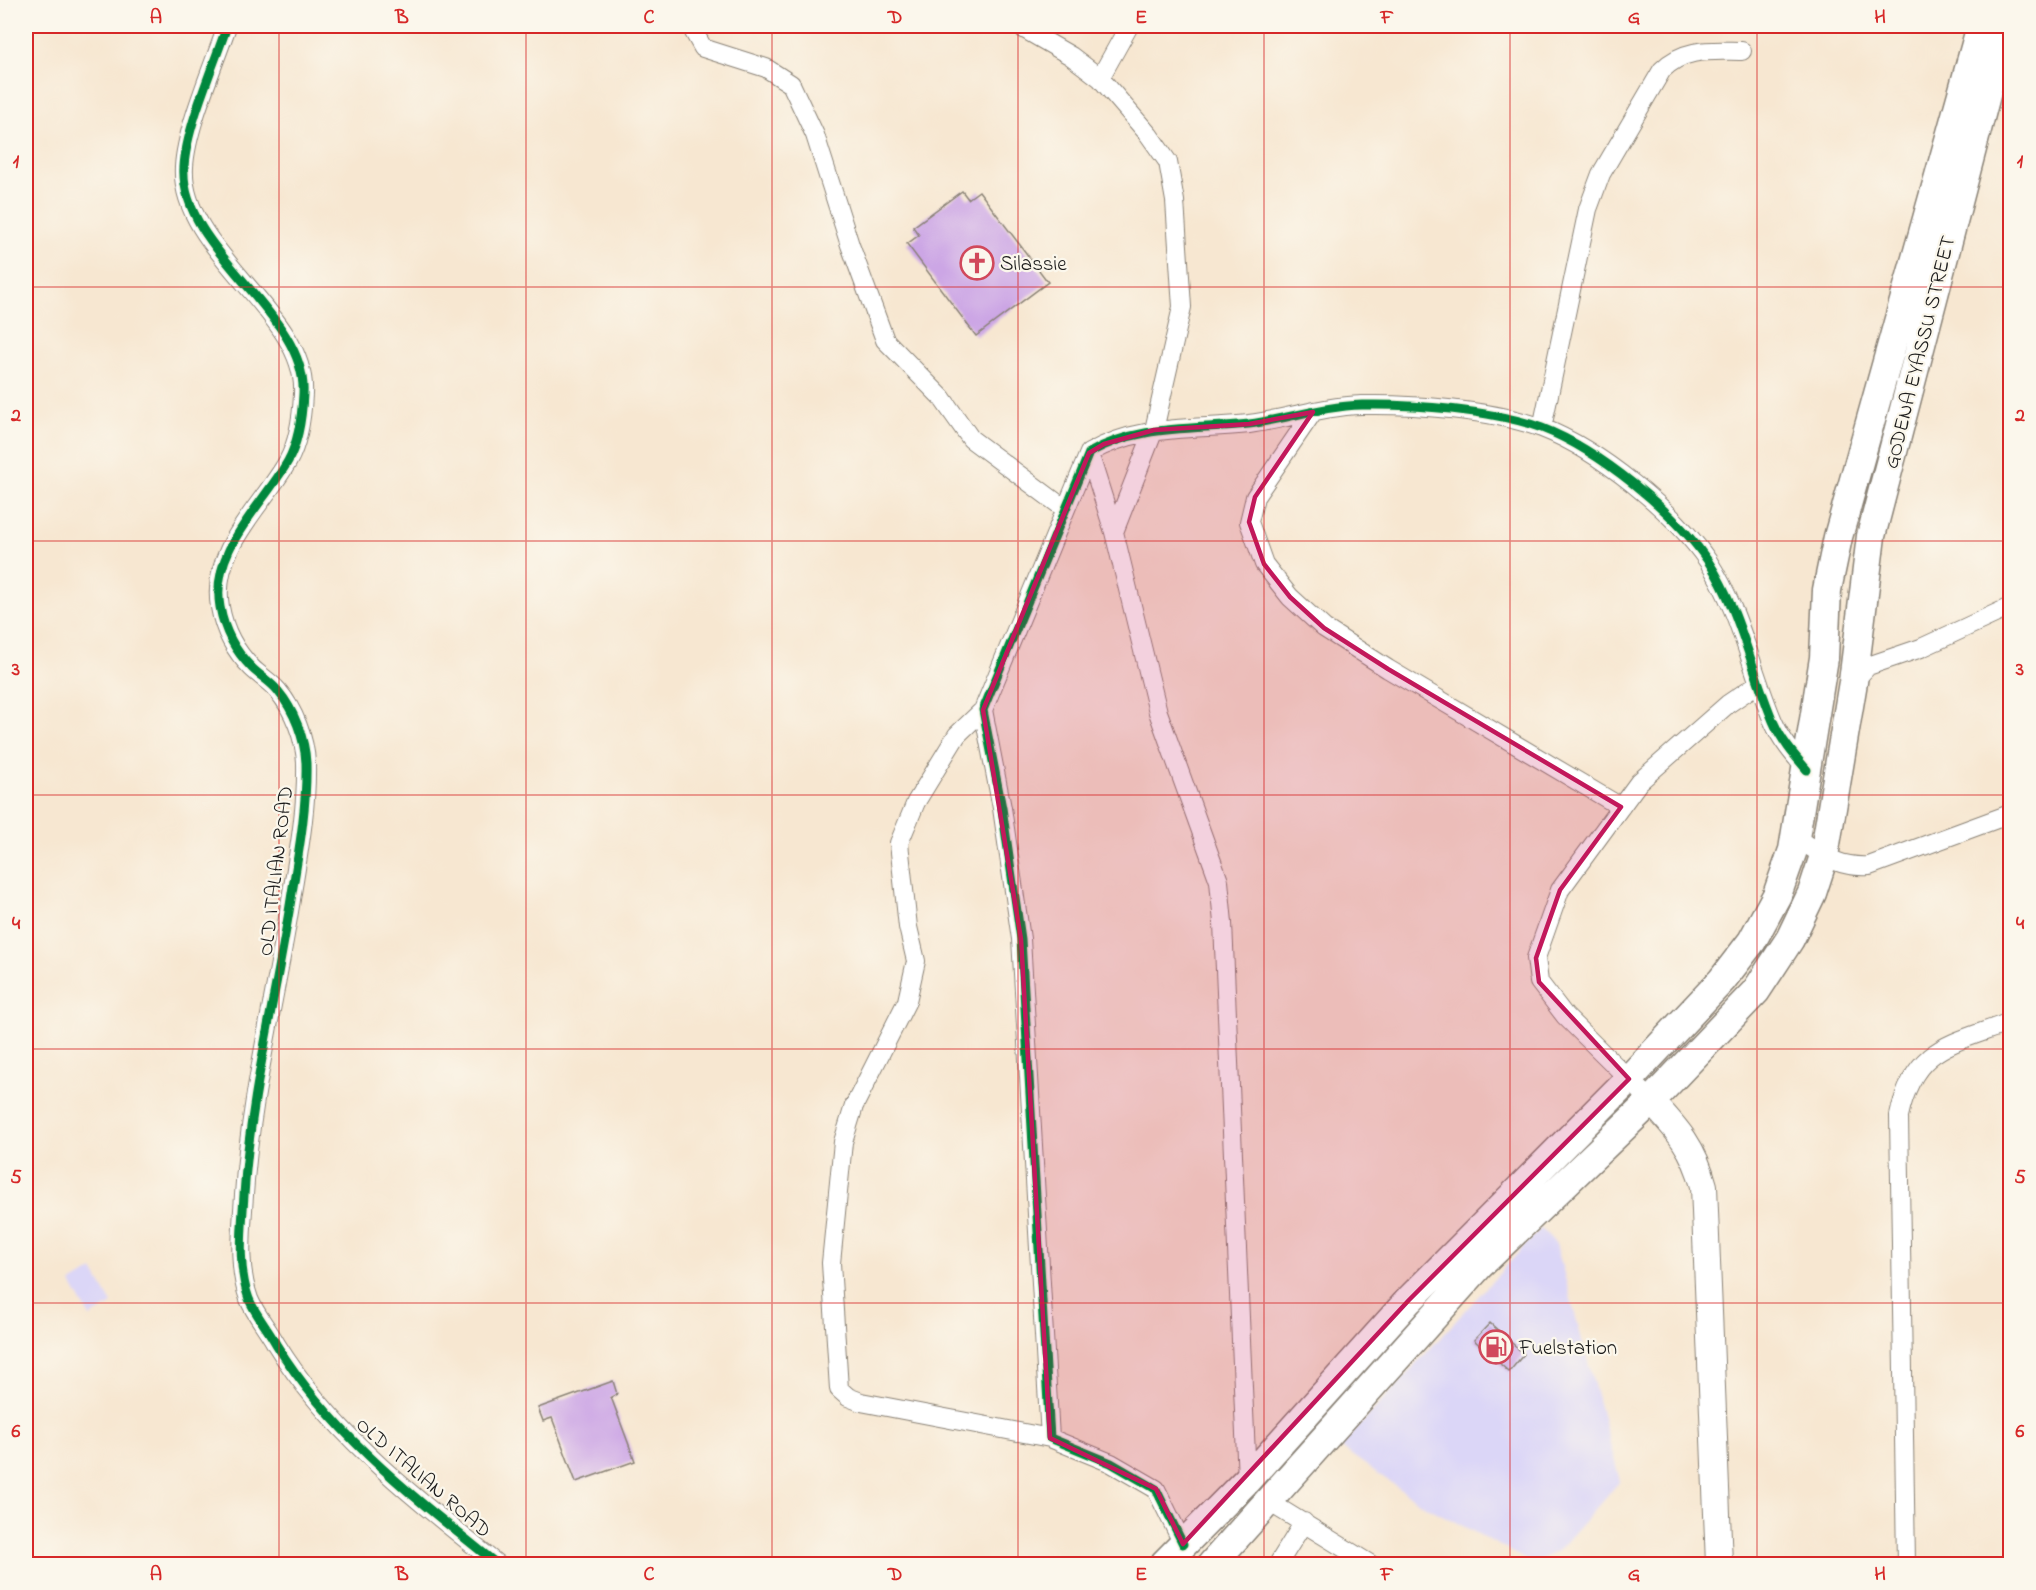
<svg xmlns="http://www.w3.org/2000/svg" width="2036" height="1590" font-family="'Indie Flower',sans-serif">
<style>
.built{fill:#dbd6f7}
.building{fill:#cca6e5}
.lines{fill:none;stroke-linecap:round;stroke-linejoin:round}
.street-casing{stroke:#8a8276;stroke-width:20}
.secondary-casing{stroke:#8a8276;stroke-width:28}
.primary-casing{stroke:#8a8276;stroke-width:31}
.street{stroke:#fff;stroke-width:18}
.secondary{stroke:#fff;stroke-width:26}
.primary{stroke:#fff;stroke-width:28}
.cycleway-casing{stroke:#fbf7ec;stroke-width:13}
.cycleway{stroke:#00873e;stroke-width:9}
.marked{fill:#c2185b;fill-opacity:0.2;stroke:#c2185b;stroke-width:4.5;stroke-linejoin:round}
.grid{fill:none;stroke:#d62828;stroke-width:1.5;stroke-opacity:0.55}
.labels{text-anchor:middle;stroke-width:4.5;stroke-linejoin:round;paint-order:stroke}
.poi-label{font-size:21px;fill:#1c1c1c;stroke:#fbf7ec;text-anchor:start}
.street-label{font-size:21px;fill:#1c1c1c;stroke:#fbf7ec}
.neatline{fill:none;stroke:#d62828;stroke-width:2}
.grid-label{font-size:20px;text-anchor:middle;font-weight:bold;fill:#d62828}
</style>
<rect width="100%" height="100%" fill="#fbf7ec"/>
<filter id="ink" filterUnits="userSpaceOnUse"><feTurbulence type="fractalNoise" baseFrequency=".0167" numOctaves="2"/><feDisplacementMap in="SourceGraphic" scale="12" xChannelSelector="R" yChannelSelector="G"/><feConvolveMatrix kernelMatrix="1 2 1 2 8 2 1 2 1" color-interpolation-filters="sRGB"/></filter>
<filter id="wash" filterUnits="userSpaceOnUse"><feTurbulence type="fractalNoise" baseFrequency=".008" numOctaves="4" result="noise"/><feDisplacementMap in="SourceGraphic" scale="24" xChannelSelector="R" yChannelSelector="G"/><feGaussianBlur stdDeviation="1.35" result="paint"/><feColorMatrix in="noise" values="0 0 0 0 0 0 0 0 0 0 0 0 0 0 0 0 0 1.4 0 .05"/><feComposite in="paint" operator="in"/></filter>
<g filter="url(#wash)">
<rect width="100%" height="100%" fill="#f7e7d1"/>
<path class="built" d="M1541,1228L1556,1244L1620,1481L1557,1552L1532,1563L1420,1503L1340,1447Z
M93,1270L112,1304L90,1317L71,1283Z"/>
<g id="blocks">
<path class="building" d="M962,191L968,199L979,191L1048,282L976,336L907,244L919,235L913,227Z
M1490,1323L1524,1354L1509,1372L1474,1340Z
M613,1381L617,1394L611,1397L635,1461L576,1482L552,1418L543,1421L538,1408Z"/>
</g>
</g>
<g filter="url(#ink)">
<use href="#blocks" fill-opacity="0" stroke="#8a8276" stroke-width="1.5"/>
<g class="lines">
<g class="street-casing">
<path id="street" d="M227,26C214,65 186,128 184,167C179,251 308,313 303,394C302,416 299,441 288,461C262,507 210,549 220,607C224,630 235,651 252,668C260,676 271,682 278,691C294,710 305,739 306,763C307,807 299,850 292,893C277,992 250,1096 244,1195C242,1229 237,1266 249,1299C255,1314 268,1329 276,1344C332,1435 415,1498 497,1564
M696,26L694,32L703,48L766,68L791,84L815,135L850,245L885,340L942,398L971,439L1065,509
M1019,26L1071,56L1100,78L1149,135L1168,162L1175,201L1182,307L1154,430L1114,532
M1100,78L1129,26
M1313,412L1255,497L1249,522L1264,564L1290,597L1324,628L1388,669L1621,807
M1542,428L1588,209L1601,174L1662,70C1685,47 1712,51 1742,51
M1089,453L1114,532L1158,712L1219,881L1223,923L1247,1480
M1854,681L1868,666L1921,648L2010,607
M983,710L957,735L916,802L899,843L908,927L916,961L907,1001L854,1106L843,1142L831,1263L839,1389L848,1397L861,1402L1050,1438
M1796,838C1822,854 1837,868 1869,866L2010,814
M1651,1101L1565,1016L1539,982L1536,958L1560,890L1639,782L1728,704L1759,683
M1269,1502L1370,1564
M1183,1544L1156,1489L1111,1463L1050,1438L1021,939L1002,808L983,710L1089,453C1138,424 1195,430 1249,424C1286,419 1324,406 1362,405C1414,404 1493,410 1542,428C1599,450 1674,511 1708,561C1740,610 1751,669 1773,721C1781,740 1794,755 1807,770
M1278,1564L1304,1522
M1906,1564L1899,1116C1914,1046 1950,1045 2010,1022"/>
</g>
<g class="secondary-casing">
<path id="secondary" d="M1651,1101C1678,1130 1694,1148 1704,1186L1719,1564"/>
</g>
<g class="primary-casing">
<path id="primary" d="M1164,1564L1247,1480L1409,1300L1629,1079L1722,980L1752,941L1777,895L1793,850L1824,658L1827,590L1838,537L1981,26
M1212,1564L1480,1265L1651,1101L1756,991L1790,939L1812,893L1824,856L1853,682L1871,536L2004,26"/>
</g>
<use href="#street" class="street"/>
<use href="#secondary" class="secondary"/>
<use href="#primary" class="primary"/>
<g class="cycleway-casing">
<path id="cycleway" d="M227,26C214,65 186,128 184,167C179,251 308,313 303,394C302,416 299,441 288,461C262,507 210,549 220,607C224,630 235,651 252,668C260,676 271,682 278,691C294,710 305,739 306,763C307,807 299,850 292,893C277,992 250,1096 244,1195C242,1229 237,1266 249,1299C255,1314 268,1329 276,1344C332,1435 415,1498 497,1564
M1183,1544L1156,1489L1111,1463L1050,1438L1021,939L1002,808L983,710L1089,453C1138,424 1195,430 1249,424C1286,419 1324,406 1362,405C1414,404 1493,410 1542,428C1599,450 1674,511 1708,561C1740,610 1751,669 1773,721C1781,740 1794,755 1807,770"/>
</g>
<use href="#cycleway" class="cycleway"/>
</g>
</g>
<path class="marked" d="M1313,412L1255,497L1249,522L1264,564L1290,597L1324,628L1388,669L1621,807L1560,890L1536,958L1539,982L1629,1079L1409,1300L1183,1544L1156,1489L1050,1438L1021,939L983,710L1089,453L1104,444L1154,430L1249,424Z"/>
<path class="grid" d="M279,26V1564M526,26V1564M772,26V1564M1018,26V1564M1264,26V1564M1510,26V1564M1757,26V1564M26,287H2010M26,541H2010M26,795H2010M26,1049H2010M26,1303H2010"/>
<defs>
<g id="church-ring" transform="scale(1.725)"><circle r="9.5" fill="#fbf7ec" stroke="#d1495b" stroke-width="1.5"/><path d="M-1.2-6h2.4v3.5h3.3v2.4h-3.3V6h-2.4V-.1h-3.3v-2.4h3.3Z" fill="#d1495b"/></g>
<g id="fuel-ring" transform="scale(1.725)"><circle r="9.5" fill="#fbf7ec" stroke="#d1495b" stroke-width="1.5"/><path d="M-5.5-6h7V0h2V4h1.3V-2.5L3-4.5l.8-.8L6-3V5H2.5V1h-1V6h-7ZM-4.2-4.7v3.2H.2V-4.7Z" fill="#d1495b"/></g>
</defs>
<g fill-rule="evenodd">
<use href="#church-ring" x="977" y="263"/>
<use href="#fuel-ring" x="1496" y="1347"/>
</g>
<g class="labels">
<g class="poi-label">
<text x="1000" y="270">Silassie</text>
<text x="1519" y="1354">Fuelstation</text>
</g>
<g class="street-label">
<text transform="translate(1919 352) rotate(-76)" y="7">GODENA EYASSU STREET</text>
<text transform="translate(275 871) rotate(-83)" y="7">OLD ITALIAN ROAD</text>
<text transform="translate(424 1477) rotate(41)" y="7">OLD ITALIAN ROAD</text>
</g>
</g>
<rect width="2036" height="1590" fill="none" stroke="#fbf7ec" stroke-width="66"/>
<rect x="33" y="33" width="1970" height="1524" class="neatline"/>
<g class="grid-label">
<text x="156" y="23">A</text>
<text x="402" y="23">B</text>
<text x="649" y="23">C</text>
<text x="895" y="23">D</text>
<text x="1141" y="23">E</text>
<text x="1387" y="23">F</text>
<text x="1634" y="23">G</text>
<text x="1880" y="23">H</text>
<text x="16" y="167">1</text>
<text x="2020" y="167">1</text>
<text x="16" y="421">2</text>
<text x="2020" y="421">2</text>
<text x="16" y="675">3</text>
<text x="2020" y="675">3</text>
<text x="16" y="929">4</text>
<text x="2020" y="929">4</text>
<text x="16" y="1183">5</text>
<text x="2020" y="1183">5</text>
<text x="16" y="1437">6</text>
<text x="2020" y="1437">6</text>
<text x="156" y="1580">A</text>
<text x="402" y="1580">B</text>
<text x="649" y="1580">C</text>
<text x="895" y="1580">D</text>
<text x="1141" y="1580">E</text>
<text x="1387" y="1580">F</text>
<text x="1634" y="1580">G</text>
<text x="1880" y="1580">H</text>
</g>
</svg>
